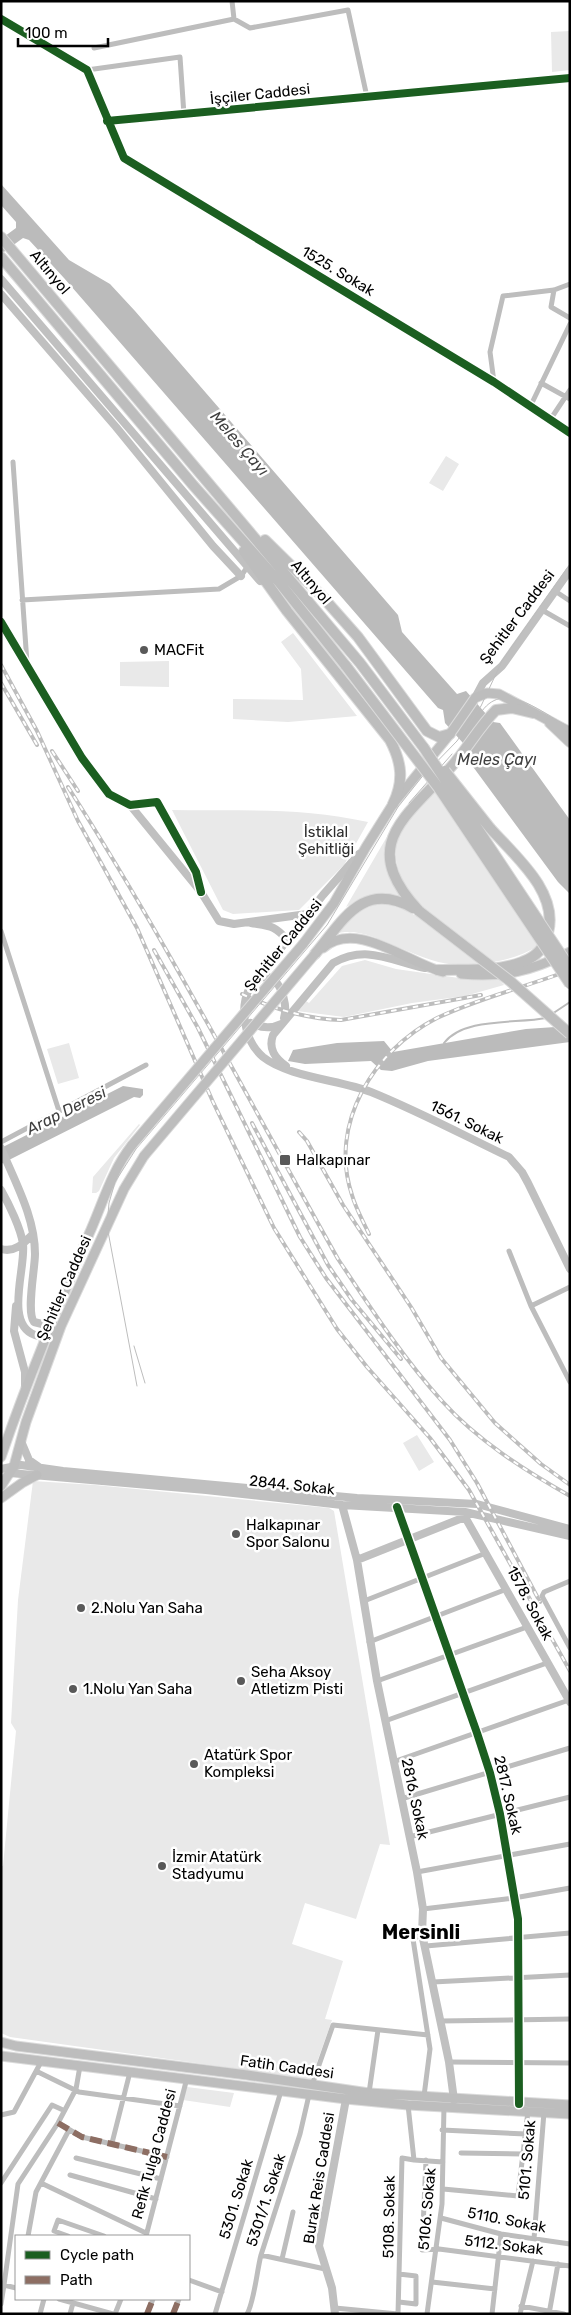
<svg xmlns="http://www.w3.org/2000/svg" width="571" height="2315" font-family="Rubik,sans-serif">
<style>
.green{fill:#e9e9e9}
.water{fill:#bbb}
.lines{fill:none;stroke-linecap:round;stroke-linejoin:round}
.stream{stroke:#bbb;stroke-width:2}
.primary-casing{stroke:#dbdbdb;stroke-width:11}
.highway-casing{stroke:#dbdbdb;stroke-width:12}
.street{stroke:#bdbdbd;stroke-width:5}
.secondary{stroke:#c0c0c0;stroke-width:8}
.primary{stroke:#bdbdbd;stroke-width:9}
.highway{stroke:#bdbdbd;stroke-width:10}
.tram{stroke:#bdbdbd;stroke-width:1}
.rail-casing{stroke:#bdbdbd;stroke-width:4}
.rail{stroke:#fff;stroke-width:2;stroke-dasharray:5.5;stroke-linecap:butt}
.primary-bridge-casing{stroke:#dbdbdb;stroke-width:11;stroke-linecap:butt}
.highway-bridge-casing{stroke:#dbdbdb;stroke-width:12;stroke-linecap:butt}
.primary-bridge{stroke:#bdbdbd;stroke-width:9}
.highway-bridge{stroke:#bdbdbd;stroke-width:10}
.quiet{stroke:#8d6e63;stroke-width:6;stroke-dasharray:12 6;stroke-linecap:butt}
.cycleway-casing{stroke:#fff;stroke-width:11}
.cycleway{stroke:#1b5e20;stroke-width:8}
.poi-dot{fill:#595959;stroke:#fff;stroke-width:2}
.labels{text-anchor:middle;stroke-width:5;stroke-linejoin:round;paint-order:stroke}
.street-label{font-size:15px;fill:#000;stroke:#fff}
.poi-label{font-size:15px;fill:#000;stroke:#fff;text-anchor:start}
.park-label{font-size:15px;fill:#2e2e2e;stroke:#fff}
.water-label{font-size:16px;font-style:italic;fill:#3f3f3f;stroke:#fff}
.district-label{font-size:20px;font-weight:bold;fill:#000;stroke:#fff}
</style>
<rect width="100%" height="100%" fill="#fff"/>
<path class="green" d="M570,31V70L552,72L551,32Z
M446,456L459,464L443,491L429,483Z
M293,633L357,716L288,722L233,719V699L303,700L301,669L281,642Z
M169,661V687L120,686V662Z
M434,791L538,946C523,955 510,959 494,962L417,904C400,884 387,851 403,826C412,814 424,803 434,791Z
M172,810C238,811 303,807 368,822L344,865L299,910L233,914L223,910Z
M392,828C385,852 387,873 400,895L380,894L368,896L346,907Z
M383,903C421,911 449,940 479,963C424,976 376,921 335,934L361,907Z
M365,960L396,969L473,980L497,977L504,985L465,996L412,1003L344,1017L297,1011L306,1001L309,1003L342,966Z
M69,1043L79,1078L58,1084L47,1049Z
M139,1124L140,1125L114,1158L99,1191L96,1193H92L93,1177Z
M417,1435L434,1462L419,1471L403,1443Z
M33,1481L95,1485L329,1508L334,1511L390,1845L380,1844L356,1919L305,1903L292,1944L343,1961L325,2019L332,2020L311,2079L10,2037L1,2033V1866H3L16,1731L11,1723L18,1600Z
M187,2087L234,2093L230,2107L183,2100Z"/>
<path class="water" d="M1,184L69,260L110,284L135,311L398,615L402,632L457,694L466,691L493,722L500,723L570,820V894L558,882L471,764L472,753L445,723L443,710L438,708L64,278L29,240L23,238L1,254V239L16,228V222L1,205Z
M570,1026V1042L428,1061L392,1071L381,1070L371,1061L305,1064L288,1061L293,1050L337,1043L384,1041L393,1052L526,1029Z
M123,1086L143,1089V1095L140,1098L134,1097L1,1164V1148Z"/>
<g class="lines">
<path class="stream" d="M552,1014L570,1002
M444,1043C464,1017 516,1024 546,1018"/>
<g class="primary-casing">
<path id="primary" d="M303,944L334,903L366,847L393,804L450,734L475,698L487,693L499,694L570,732
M323,948C356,919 408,963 443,972
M461,974C504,978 531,971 570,952
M1,1457C27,1381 58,1307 89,1234C103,1203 111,1172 132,1145
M1,1486L14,1466L26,1422L61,1326L124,1189L144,1156
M1,1498L22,1483L37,1475
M1,2042L16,2046L247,2075L369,2093L570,2105
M1,2056L346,2099L408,2105L570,2114"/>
</g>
<g class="highway-casing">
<path id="highway" d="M1,237L360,663L424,748
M1,257L193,485L279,582L346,666
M265,540L320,594L358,637L427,731L439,737L450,734
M244,551L287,611L390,740C402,763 404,781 393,804
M550,723L570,742
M419,911C357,844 406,818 451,767C467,749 479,727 496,710L512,708L533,713
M315,954C343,921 362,880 413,908
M438,970C465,969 496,972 522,962C536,957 545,948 548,933C559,892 515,856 490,828"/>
</g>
<path class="street" d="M232,1L234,19
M94,48L234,19L250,28L348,10L367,97
M87,70L180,57L184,115
M107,121L124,158L494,382L570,433
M554,290L551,307L570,318
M494,382L490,352L503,296L554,290L570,284
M541,383L570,399
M530,407L570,324
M550,420L570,390
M13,462L27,663
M555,591L570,601
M22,600L219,589L241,576L248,566
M542,610L570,626
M1,931L59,1111
M1,1142L146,1065
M509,1251L531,1306L570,1382
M531,1306L570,1287
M397,1507L477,1733L490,1773L500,1814L518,1919L519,2103
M570,1581L544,1592L542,1596L570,1648
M364,1601L486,1553
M369,1642L507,1589
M377,1681L527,1627
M385,1721L547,1663
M393,1762L569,1700
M401,1799L570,1748
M409,1837L570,1797
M417,1872L570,1844
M423,1909L514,1898L570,1888
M422,1934L413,1939L430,2049L424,2096
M426,1946L570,1933
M433,1982L570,1975
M441,2021L570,2019
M449,2062L570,2063
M36,2071L79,2092L180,2106
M312,2085L333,2025L428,2035
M369,2093L378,2030
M1,2115L14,2112L41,2062
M58,2123L82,2137L167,2157
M442,2130L526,2134
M112,2143L130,2072
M461,2153L523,2154
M76,2158L161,2179
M414,2160L443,2162
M426,2160L422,2250L439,2249L570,2266
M70,2175L156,2199
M1,2183L52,2105L63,2110
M41,2183L146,2233
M443,2189L518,2196L528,2111
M441,2218L501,2234L570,2244
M28,2236L36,2192L69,2130
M68,2236L54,2231L58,2220L104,2236
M146,2236L187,2078
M534,2239L544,2112
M261,2255L325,2269
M282,2259L293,2212
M189,2280L222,2292
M432,2282L495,2289
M4,2285L18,2184L58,2123L76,2089L80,2066
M59,2299L113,2314
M399,2302L416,2304V2276L399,2274
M1,2304L4,2285L16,2288
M521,2306L564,2314
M335,2308L398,2314
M40,2314L44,2299
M70,2314L73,2303
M115,2314L121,2299
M147,2314L153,2299
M173,2314L179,2299
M215,2314L281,2091
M247,2314C254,2303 257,2270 261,2255L300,2134L309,2095
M398,2314L402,2158L414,2160L408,2105
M427,2314L442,2204L444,2106
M492,2314L501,2234
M520,2314L533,2261
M549,2314L558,2264"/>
<path class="secondary" d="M1,19L87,70L107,121L570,78
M1,279L260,581
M1,294L116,427L213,546L241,576
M1,622L82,758L109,794L130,805L157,802L196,872L201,892
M475,698L483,683L502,666L570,570
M130,805L201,892L219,921L234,924L307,914
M359,854L323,895L250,987C239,1008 244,1041 263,1057C288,1077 340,1080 371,1092C418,1111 463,1135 509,1157L522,1172L528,1183L570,1269
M251,923C269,926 275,925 287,940
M256,980C278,966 289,1003 284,1018
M251,1023C261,1028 271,1029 281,1024
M286,1066C275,1058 268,1049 273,1035L333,963C367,944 391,961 425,968
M1,1148C15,1182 35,1217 35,1254C35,1269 26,1312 34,1322L42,1324L52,1320
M1,1190C9,1204 21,1229 23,1244C26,1268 4,1324 35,1335C40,1337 45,1338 50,1336L60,1328
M1,1249C15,1253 24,1243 33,1234
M16,1306L14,1331L25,1372V1385
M21,1441L29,1460L39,1467
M1,1469L21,1465L63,1471L357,1498L477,1504L570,1529
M10,1473L206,1490L342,1505L465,1512L570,1536
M342,1505L357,1560L377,1681L417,1872L423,1909L422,1934L449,2062L454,2100
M357,1560L465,1517L570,1702
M335,2314L332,2288L319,2246L346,2099L350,2095"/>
<use href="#primary" class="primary"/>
<use href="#highway" class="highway"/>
<path class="tram" d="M482,711C506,678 544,716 570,727
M409,803L452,754
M134,1346L145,1383
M137,1386L107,1226L109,1203L115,1182L136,1149L327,925L398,807L421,778L457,741L481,706L502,661L570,564"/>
<g class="rail-casing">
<path id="rail" d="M1,665L37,731L78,821L137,928L213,1102L274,1228L337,1329L367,1367L430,1438L469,1490L570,1671
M1,683L37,745
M52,751L78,791
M68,787C166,940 249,1101 338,1259C370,1307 403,1358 442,1401C477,1440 524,1470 570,1496
M154,950L198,1028L300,1237L326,1278L450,1440L477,1483L540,1602
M242,994C273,1009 307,1019 341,1020L481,995
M252,1123L328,1265L352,1300L401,1359
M299,1132L307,1141L343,1205L411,1307L441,1358L495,1423L541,1464L570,1485
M369,1234C363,1221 356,1209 352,1195C328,1124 374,1050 437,1018C479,998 526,987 570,970"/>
</g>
<use href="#rail" class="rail"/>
<g class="primary-bridge-casing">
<path id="primary-bridge" d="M132,1145L303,944
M144,1156L315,954"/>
</g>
<g class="highway-bridge-casing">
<path id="highway-bridge" d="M346,666L438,787L570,984
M424,748L570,968
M445,771L490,828
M419,911L510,981L570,1034"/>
</g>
<use href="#primary-bridge" class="primary-bridge"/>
<use href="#highway-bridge" class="highway-bridge"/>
<path class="quiet" d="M58,2123L82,2137L167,2157
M147,2314L153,2299
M173,2314L179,2299"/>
<g class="cycleway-casing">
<path id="cycleway" d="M1,19L87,70L124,158L494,382L570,433
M107,121L570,78
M1,622L82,758L109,794L130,805L157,802L196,872L201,892
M397,1507L477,1733L490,1773L500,1814L518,1919L519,2104"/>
</g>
<use href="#cycleway" class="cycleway"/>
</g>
<g class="poi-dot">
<circle cx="144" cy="650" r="5"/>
<rect x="279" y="1154" width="12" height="12" rx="2.5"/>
<circle cx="236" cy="1534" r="5"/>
<circle cx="81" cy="1608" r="5"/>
<circle cx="241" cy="1681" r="5"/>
<circle cx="73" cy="1689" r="5"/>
<circle cx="194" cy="1764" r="5"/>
<circle cx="162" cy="1866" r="5"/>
</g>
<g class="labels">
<g class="street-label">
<text transform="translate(260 94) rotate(-6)" y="5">İşçiler Caddesi</text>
<text transform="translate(338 271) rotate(31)" y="5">1525. Sokak</text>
<text transform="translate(50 272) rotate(50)" y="5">Altınyol</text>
<text transform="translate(311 582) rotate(50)" y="5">Altınyol</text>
<text transform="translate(517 617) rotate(-53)" y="5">Şehitler Caddesi</text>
<text transform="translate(283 945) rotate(-51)" y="5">Şehitler Caddesi</text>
<text transform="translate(467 1122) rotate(26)" y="5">1561. Sokak</text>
<text transform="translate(64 1288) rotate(-66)" y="5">Şehitler Caddesi</text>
<text transform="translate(292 1485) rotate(6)" y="5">2844. Sokak</text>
<text transform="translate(530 1603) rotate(62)" y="5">1578. Sokak</text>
<text transform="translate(508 1795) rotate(77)" y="5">2817. Sokak</text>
<text transform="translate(415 1799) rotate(78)" y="5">2816. Sokak</text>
<text transform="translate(287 2067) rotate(8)" y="5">Fatih Caddesi</text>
<text transform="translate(154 2154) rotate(-75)" y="5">Refik Tulga Caddesi</text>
<text transform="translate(527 2160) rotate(-85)" y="5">5101. Sokak</text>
<text transform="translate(319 2178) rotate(-81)" y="5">Burak Reis Caddesi</text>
<text transform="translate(236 2199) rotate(-73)" y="5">5301. Sokak</text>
<text transform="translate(266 2200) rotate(-72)" y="5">5301/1. Sokak</text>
<text transform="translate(427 2209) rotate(-85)" y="5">5106. Sokak</text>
<text transform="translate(389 2217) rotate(-89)" y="5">5108. Sokak</text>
<text transform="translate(507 2220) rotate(11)" y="5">5110. Sokak</text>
<text transform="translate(504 2245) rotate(7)" y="5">5112. Sokak</text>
</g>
<g class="poi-label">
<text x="154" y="655">MACFit</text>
<text x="296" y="1165">Halkapınar</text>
<text x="246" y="1530">Halkapınar<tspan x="246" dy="17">Spor Salonu</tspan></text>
<text x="91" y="1613">2.Nolu Yan Saha</text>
<text x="251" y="1677">Seha Aksoy<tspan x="251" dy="17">Atletizm Pisti</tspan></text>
<text x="83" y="1694">1.Nolu Yan Saha</text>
<text x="204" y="1760">Atatürk Spor<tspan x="204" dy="17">Kompleksi</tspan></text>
<text x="172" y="1862">İzmir Atatürk<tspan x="172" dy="17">Stadyumu</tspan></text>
</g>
<g class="park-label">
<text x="326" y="837">İstiklal<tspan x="326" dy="17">Şehitliği</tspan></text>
</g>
<g class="water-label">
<text transform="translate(240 443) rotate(49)" y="6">Meles Çayı</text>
<text x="497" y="765">Meles Çayı</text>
<text transform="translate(66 1110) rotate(-27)" y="6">Arap Deresi</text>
</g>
<g class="district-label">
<text x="421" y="1939">Mersinli</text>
</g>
</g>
<rect width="571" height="2315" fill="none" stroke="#000000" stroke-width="5"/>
<rect x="15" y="2235" width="175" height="65" fill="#ffffff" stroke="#999999"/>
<rect x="25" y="2251" width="25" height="8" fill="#1b5e20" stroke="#999999"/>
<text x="60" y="2260" font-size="15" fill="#000000">Cycle path</text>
<rect x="25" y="2276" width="25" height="8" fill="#8d6e63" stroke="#999999"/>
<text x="60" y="2285" font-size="15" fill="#000000">Path</text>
<path d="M18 38v8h90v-8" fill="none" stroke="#000000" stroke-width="2.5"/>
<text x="25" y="38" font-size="15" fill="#000000" stroke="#ffffff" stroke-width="4" paint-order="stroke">100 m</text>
</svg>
